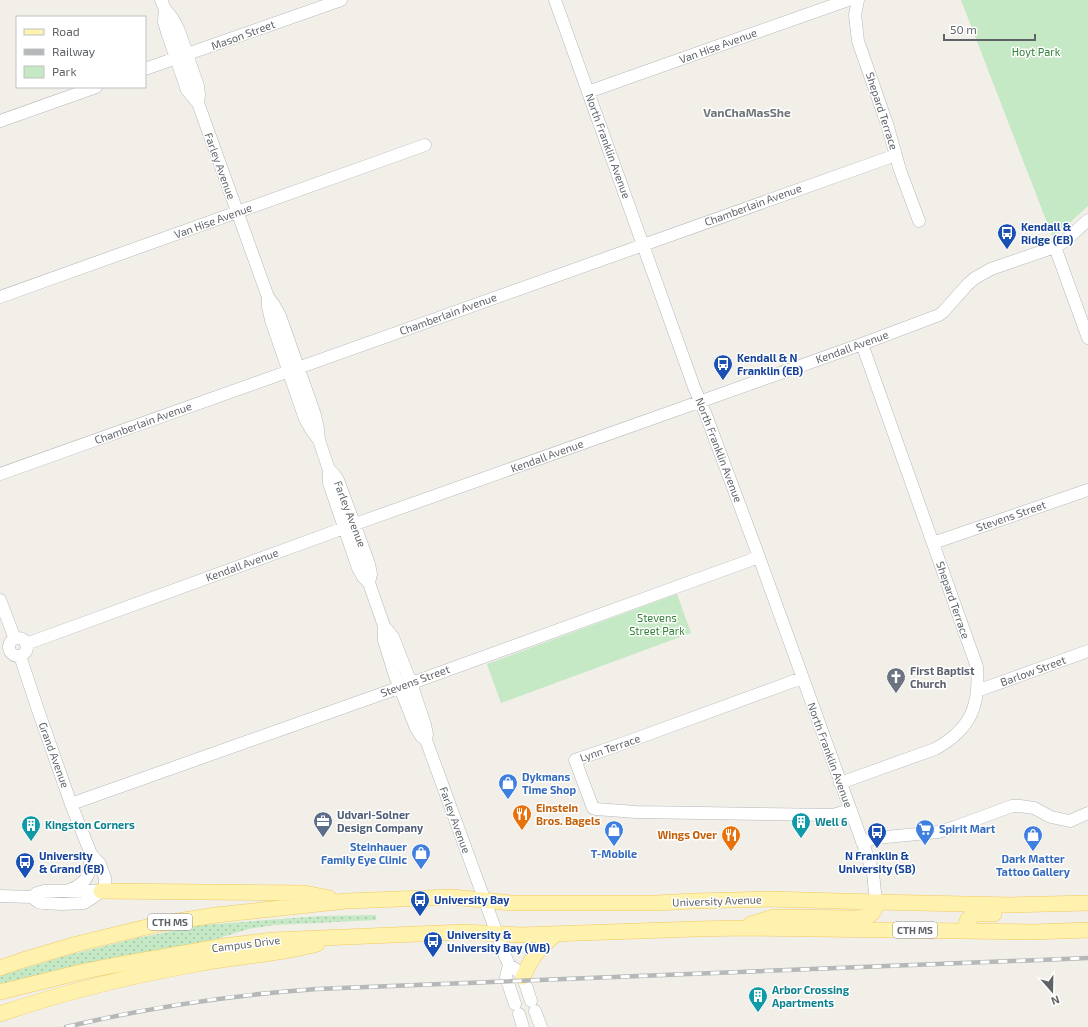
<svg xmlns="http://www.w3.org/2000/svg" width="1088" height="1027" font-family="'Exo 2',sans-serif">
<style>
.grass{fill:url(#grass-dots)}
.park{fill:#c5e8c5}
.lines{fill:none;stroke-linecap:round;stroke-linejoin:round}
.minor-casing{stroke:#b5b8bc;stroke-width:13}
.major-casing{stroke:#f2c960;stroke-width:16}
.minor{stroke:#fff;stroke-width:12}
.major{stroke:#fff2af;stroke-width:15}
.rail-casing{stroke:#b6b7b8;stroke-width:4.5}
.rail{stroke:#fff;stroke-width:3;stroke-dasharray:9;stroke-linecap:butt}
.labels{text-anchor:middle;stroke-width:3;stroke-linejoin:round;paint-order:stroke}
.shield{fill:#fff;stroke:#8f9295;stroke-width:1}
.shield-label{font-size:10px;font-weight:bold;fill:#5f6368}
.street-label{font-size:11px;fill:#5f6368;stroke:#fff}
.park-label{font-size:11px;fill:#348238;stroke:#fff}
.transit-label{font-size:11px;font-weight:bold;fill:#164399;stroke:#fff;text-anchor:start}
.worship-label{font-size:11px;font-weight:bold;fill:#5b616d;stroke:#fff;text-anchor:start}
.shop-label{font-size:11px;font-weight:bold;fill:#366cbe;stroke:#fff;text-anchor:start}
.food-label{font-size:11px;font-weight:bold;fill:#c56008;stroke:#fff;text-anchor:start}
.service-label{font-size:11px;font-weight:bold;fill:#4e5e75;stroke:#fff;text-anchor:start}
.culture-label{font-size:11px;font-weight:bold;fill:#0d838f;stroke:#fff;text-anchor:start}
.neighbourhood-label{font-size:12px;font-weight:bold;fill:#70757a;stroke:#fff}
</style>
<defs>
<pattern id="grass-dots" width="8" height="8" patternUnits="userSpaceOnUse"><rect width="8" height="8" fill="#c5e8c5"/><path d="M2 2h.1M6 6h.1" fill="none" stroke="#a3c0a4" stroke-width="1.8" stroke-linecap="round"/></pattern>
</defs>
<rect width="100%" height="100%" fill="#f1efe8"/>
<path class="grass" d="M376,915V920L275,925L248,929L213,940L99,961L0,984V976L9,973L69,955L137,938L203,925L321,916Z"/>
<path class="park" d="M961,0H1088V206L1053,238Z
M677,594L691,633L501,703L487,664Z"/>
<g class="lines">
<g class="minor-casing">
<path id="minor" d="M161,0L165,9L164,22L168,35L187,90L198,103L268,297L274,305L280,316L315,415L318,429L319,440L329,470V483L358,568L363,577L369,583
M555,0L694,387L706,415L759,557L867,855L873,873L876,902
M858,0L855,15L858,41L887,124L900,170L919,221
M165,9L173,19L179,31L198,86L199,95L198,103
M145,69L341,0
M588,92L848,0
M0,121L96,87
M1055,247L1088,338
M0,297L425,145
M268,298V307L271,320L305,419L312,431L319,440
M329,470L334,474L338,480L369,564L371,574L369,583L384,626V640L394,673L416,728L421,736L426,740
M0,474L896,155
M933,543L1088,490
M0,600L15,639
M384,626L393,637L411,683L425,725L427,734L426,740L504,953L509,965L517,970L523,977L531,1001
M9 647a9 9 0 1 1 18 0a9 9 0 1 1-18 0Z
M26,644L344,528L862,344L939,315L943,312L967,285L975,278L991,269L1055,247L1065,241L1088,220
M20,656L38,710L71,804L91,854L100,864L105,878V885L101,891L92,898L84,903L62,904L43,903L38,902L32,897
M802,678L616,746L575,760L593,808L596,809L636,812L833,815L850,810
M977,691L1088,651
M840,783L935,749C971,729 980,706 977,667L862,344
M71,804L387,692L759,557
M862,842L876,838L938,832L955,827L1012,806H1020L1034,808L1051,817L1070,821L1088,813
M69,890C79,887 88,880 89,870C90,864 89,859 91,854
M0,896L32,897
M32,897L37,893L44,891H101
M509,965L506,977L515,1004
M535,1011L541,1027
M519,1014L523,1027"/>
</g>
<g class="major-casing">
<path id="major" d="M101,891L305,893L329,898
M751,924L774,917L855,918C867,917 875,917 876,902
M976,931C974,930 969,929 967,927C964,922 970,916 974,915C980,913 988,914 994,914
M0,968L23,960L77,944L159,924L216,915L346,901L452,897L511,903H657L694,901L769,899L876,902L1011,905L1088,903
M523,977C532,956 539,949 556,934
M0,992L85,971L126,963L224,946L274,940L464,932L521,935L695,929L743,928L1032,932L1088,930
M0,1014C64,992 130,976 197,964C237,956 277,955 317,944"/>
</g>
<use href="#minor" class="minor"/>
<use href="#major" class="major"/>
<g class="rail-casing">
<path id="rail" d="M66,1027C150,1007 231,995 317,989L1088,958"/>
</g>
<use href="#rail" class="rail"/>
</g>
<defs>
<g id="bus-pin" transform="scale(1)"><path d="M0 17L-7.5 6A9.5 9.5 0 1 1 7.5 6Z" fill="#1a4fb4" stroke="#fff"/><path d="M-5-6H5V4H4V6H2V4H-2V6H-4V4H-5ZM-3.5-4V0h7V-4ZM-3.5 1.2v1.5H-2V1.2ZM2 1.2v1.5H3.5V1.2Z" fill="#fff"/></g>
<g id="church-pin" transform="scale(1)"><path d="M0 17L-7.5 6A9.5 9.5 0 1 1 7.5 6Z" fill="#6b7280" stroke="#fff"/><path d="M-1.2-6h2.4v3.5h3.3v2.4h-3.3V6h-2.4V-.1h-3.3v-2.4h3.3Z" fill="#fff"/></g>
<g id="shop-pin" transform="scale(1)"><path d="M0 17L-7.5 6A9.5 9.5 0 1 1 7.5 6Z" fill="#3f7fe0" stroke="#fff"/><path d="M-5-2.5h2.3a2.7 3.5 0 0 1 5.4 0H5L5.5 6h-11ZM-1.5-2.5h3a1.5 2.3 0 0 0-3 0Z" fill="#fff"/></g>
<g id="restaurant-pin" transform="scale(1)"><path d="M0 17L-7.5 6A9.5 9.5 0 1 1 7.5 6Z" fill="#e8710a" stroke="#fff"/><path d="M-5-6h1v4h1v-4h1v4h1v-4h1v5L-1.5 .5V6h-2V.5L-5-1ZM5-6V6H3V1.5H1.5Q1.5-4 5-6Z" fill="#fff"/></g>
<g id="office-pin" transform="scale(1)"><path d="M0 17L-7.5 6A9.5 9.5 0 1 1 7.5 6Z" fill="#5c6f8a" stroke="#fff"/><path d="M-6-3h4V-5.5h4V-3h4V5H-6ZM-1-4.5V-3h2v-1.5ZM-6 0V1H6V0Z" fill="#fff"/></g>
<g id="building-pin" transform="scale(1)"><path d="M0 17L-7.5 6A9.5 9.5 0 1 1 7.5 6Z" fill="#0f9aa8" stroke="#fff"/><path d="M-4-6H4V6H1V3H-1V6H-4ZM-2.5-4.3h1.7v1.8h-1.7ZM.8-4.3h1.7v1.8H.8ZM-2.5-1h1.7V.8h-1.7ZM.8-1h1.7V.8H.8Z" fill="#fff"/></g>
<g id="supermarket-pin" transform="scale(1)"><path d="M0 17L-7.5 6A9.5 9.5 0 1 1 7.5 6Z" fill="#3f7fe0" stroke="#fff"/><path d="M-6-5.5h2.5l.6 2H6L4.5 2H-2.5L-4.4-4H-6ZM-1.5 3.2a1.3 1.3 0 1 0 .1 0ZM3 3.2a1.3 1.3 0 1 0 .1 0Z" fill="#fff"/></g>
</defs>
<g fill-rule="evenodd">
<use href="#bus-pin" x="1007" y="233"/>
<use href="#bus-pin" x="723" y="364"/>
<use href="#church-pin" x="896" y="677"/>
<use href="#shop-pin" x="508" y="783"/>
<use href="#restaurant-pin" x="522" y="814"/>
<use href="#office-pin" x="323" y="821"/>
<use href="#building-pin" x="801" y="822"/>
<use href="#building-pin" x="31" y="825"/>
<use href="#supermarket-pin" x="925" y="829"/>
<use href="#shop-pin" x="614" y="830"/>
<use href="#bus-pin" x="877" y="832"/>
<use href="#restaurant-pin" x="731" y="835"/>
<use href="#shop-pin" x="1033" y="835"/>
<use href="#shop-pin" x="421" y="853"/>
<use href="#bus-pin" x="25" y="862"/>
<use href="#bus-pin" x="420" y="900"/>
<use href="#bus-pin" x="433" y="941"/>
<use href="#building-pin" x="758" y="996"/>
</g>
<g class="labels">
<g class="shield">
<rect x="148" y="914" width="44" height="16" rx="3"/>
<rect x="893" y="922" width="44" height="16" rx="3"/>
</g>
<g class="shield-label">
<text x="170" y="926">CTH MS</text>
<text x="915" y="934">CTH MS</text>
</g>
<g class="street-label">
<text transform="translate(243 35) rotate(-20)" y="4">Mason Street</text>
<text transform="translate(718 46) rotate(-20)" y="4">Van Hise Avenue</text>
<text transform="translate(882 111) rotate(72)" y="4">Shepard Terrace</text>
<text transform="translate(608 146) rotate(70)" y="4">North Franklin Avenue</text>
<text transform="translate(220 166) rotate(70)" y="4">Farley Avenue</text>
<text transform="translate(753 205) rotate(-20)" y="4">Chamberlain Avenue</text>
<text transform="translate(213 221) rotate(-20)" y="4">Van Hise Avenue</text>
<text transform="translate(448 314) rotate(-20)" y="4">Chamberlain Avenue</text>
<text transform="translate(852 347) rotate(-20)" y="4">Kendall Avenue</text>
<text transform="translate(143 423) rotate(-20)" y="4">Chamberlain Avenue</text>
<text transform="translate(719 450) rotate(69)" y="4">North Franklin Avenue</text>
<text transform="translate(547 456) rotate(-20)" y="4">Kendall Avenue</text>
<text transform="translate(350 514) rotate(69)" y="4">Farley Avenue</text>
<text transform="translate(1011 516) rotate(-19)" y="4">Stevens Street</text>
<text transform="translate(242 565) rotate(-20)" y="4">Kendall Avenue</text>
<text transform="translate(953 600) rotate(71)" y="4">Shepard Terrace</text>
<text transform="translate(1033 671) rotate(-20)" y="4">Barlow Street</text>
<text transform="translate(415 681) rotate(-20)" y="4">Stevens Street</text>
<text transform="translate(610 748) rotate(-19)" y="4">Lynn Terrace</text>
<text transform="translate(54 755) rotate(70)" y="4">Grand Avenue</text>
<text transform="translate(830 755) rotate(70)" y="4">North Franklin Avenue</text>
<text transform="translate(455 820) rotate(70)" y="4">Farley Avenue</text>
<text transform="translate(717 901) rotate(-2)" y="4">University Avenue</text>
<text transform="translate(246 944) rotate(-7)" y="4">Campus Drive</text>
</g>
<g class="park-label">
<text x="1036" y="56">Hoyt Park</text>
<text x="657" y="622">Stevens<tspan x="657" dy="13">Street Park</tspan></text>
</g>
<g class="transit-label">
<text x="1021" y="231">Kendall &amp;<tspan x="1021" dy="13">Ridge (EB)</tspan></text>
<text x="737" y="362">Kendall &amp; N<tspan x="737" dy="13">Franklin (EB)</tspan></text>
<text x="39" y="860">University<tspan x="39" dy="13">&amp; Grand (EB)</tspan></text>
<text x="877" y="860" text-anchor="middle">N Franklin &amp;<tspan x="877" dy="13">University (SB)</tspan></text>
<text x="434" y="904">University Bay</text>
<text x="447" y="939">University &amp;<tspan x="447" dy="13">University Bay (WB)</tspan></text>
</g>
<g class="worship-label">
<text x="910" y="675">First Baptist<tspan x="910" dy="13">Church</tspan></text>
</g>
<g class="shop-label">
<text x="522" y="781">Dykmans<tspan x="522" dy="13">Time Shop</tspan></text>
<text x="939" y="833">Spirit Mart</text>
<text x="407" y="851" text-anchor="end">Steinhauer<tspan x="407" dy="13">Family Eye Clinic</tspan></text>
<text x="614" y="858" text-anchor="middle">T-Mobile</text>
<text x="1033" y="863" text-anchor="middle">Dark Matter<tspan x="1033" dy="13">Tattoo Gallery</tspan></text>
</g>
<g class="food-label">
<text x="536" y="812">Einstein<tspan x="536" dy="13">Bros. Bagels</tspan></text>
<text x="717" y="839" text-anchor="end">Wings Over</text>
</g>
<g class="service-label">
<text x="337" y="819">Udvari-Solner<tspan x="337" dy="13">Design Company</tspan></text>
</g>
<g class="culture-label">
<text x="815" y="826">Well 6</text>
<text x="45" y="829">Kingston Corners</text>
<text x="772" y="994">Arbor Crossing<tspan x="772" dy="13">Apartments</tspan></text>
</g>
<g class="neighbourhood-label">
<text x="747" y="117">VanChaMasShe</text>
</g>
</g>
<rect x="16" y="16" width="130" height="72" fill="#ffffff" stroke="#bfc1c3"/>
<rect x="24" y="29" width="20" height="6" fill="#fff2af" stroke="#bfc1c3"/>
<text x="52" y="36" font-size="12" fill="#5f6368">Road</text>
<rect x="24" y="49" width="20" height="6" fill="#b6b7b8" stroke="#bfc1c3"/>
<text x="52" y="56" font-size="12" fill="#5f6368">Railway</text>
<rect x="24" y="66" width="20" height="12" fill="#c5e8c5" stroke="#bfc1c3"/>
<text x="52" y="76" font-size="12" fill="#5f6368">Park</text>
<g transform="translate(1052 991) rotate(160)" stroke="#ffffff" stroke-width="3" paint-order="stroke">
<path d="M0-3L7 15L0 10L-7 15Z" fill="#5f6368"/>
<text y="-6" font-size="11" font-weight="bold" text-anchor="middle" fill="#5f6368">N</text>
</g>
<path d="M944 34v6h91v-6" fill="none" stroke="#5f6368" stroke-width="2"/>
<text x="950" y="34" font-size="12" fill="#5f6368" stroke="#ffffff" stroke-width="3" paint-order="stroke">50 m</text>
</svg>
